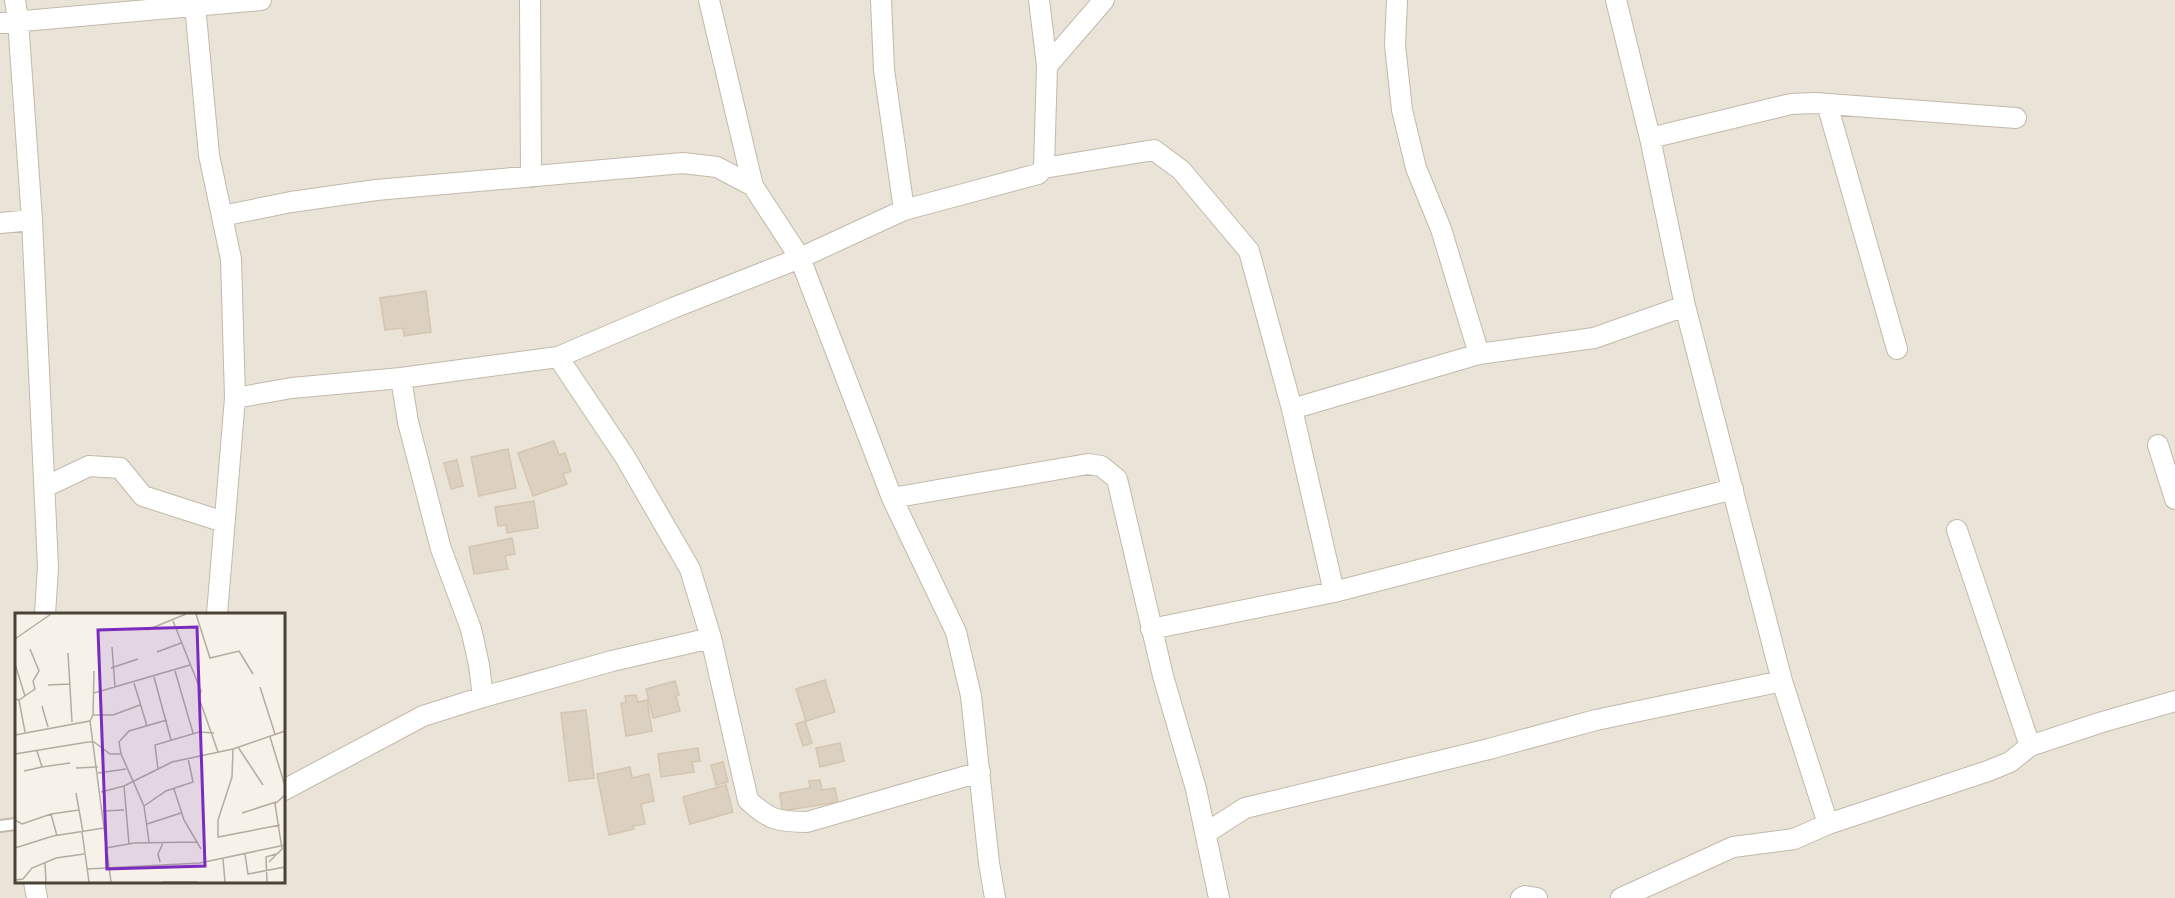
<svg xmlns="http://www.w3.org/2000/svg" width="2175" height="898" font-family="Ubuntu,sans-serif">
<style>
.residential{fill:#eae3d7;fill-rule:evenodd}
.building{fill:#dcd0c0;stroke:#d4c5af;stroke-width:1.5}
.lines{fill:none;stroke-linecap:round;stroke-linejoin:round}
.service-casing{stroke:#c3b9aa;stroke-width:14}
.minor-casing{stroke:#c3b9aa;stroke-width:22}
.service{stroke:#fff;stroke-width:10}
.minor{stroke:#fff;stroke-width:20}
.inset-road{fill:none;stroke:#b2aca1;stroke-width:1.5}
.view{fill:#7b2cbf;fill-opacity:0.15;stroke:#7b2cbf;stroke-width:3}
.inset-edge{fill:none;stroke:#4b4236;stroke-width:3}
</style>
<rect width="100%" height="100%" fill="#f6f2e9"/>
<path class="residential" d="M0,0H2175V898H0ZM16,614H284V882H16Z"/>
<path class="building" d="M426,291L431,332L404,336L403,328L385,330L380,298Z
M554,441L559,455L565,453L571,471L563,474L567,484L533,496L518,453Z
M508,449L516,488L479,496L471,457Z
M457,460L463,486L451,489L444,463Z
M534,501L538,528L507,533L506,525L498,526L495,507Z
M512,538L515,554L505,556L508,569L474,574L469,547Z
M825,680L835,712L806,721L796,689Z
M675,681L679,695L676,696L680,711L653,718L646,689Z
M636,695L638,702L647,700L652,731L626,736L621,703L626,702L625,696Z
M586,710L594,778L569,781L561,713Z
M805,721L812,743L803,746L796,724Z
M840,743L844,761L820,767L816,748Z
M698,748L700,761L692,762L694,772L661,777L658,754Z
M723,762L728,782L716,785L711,765Z
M630,767L632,778L649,774L654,801L641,804L645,824L633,826L634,829L609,835L597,774Z
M820,780L822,790L835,788L838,802L782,811L780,793L810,788L809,781Z
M726,785L733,812L690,824L683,797Z"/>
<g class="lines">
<g class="service-casing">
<path id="service" d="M0,826L16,824"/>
</g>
<g class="minor-casing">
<path id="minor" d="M15,0L18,20L32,220L48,567L45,614
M530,0L531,177
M709,0L753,186L800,258L892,498L956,632L971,696L989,863L995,898
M881,0L884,70L904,210
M1039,0L1047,66
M1397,0L1395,45L1402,110L1416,168L1441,229L1479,354
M1616,0L1650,138L1685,306L1782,681L1828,824
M195,5L209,155L231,259L235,398L217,614
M0,23L261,0
M1827,104L1897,349
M1650,138L1791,104L1815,103L2016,118
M1044,168L1154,150L1181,170L1249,251L1292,409L1334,592
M222,216L291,202L376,190L683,163L717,167L753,186
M0,223L32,220
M558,357L625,457L690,569L711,638L748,800C769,820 778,822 807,822L980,772
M401,378L408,422L441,549L471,629L479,665L483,697
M235,398L292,388L401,378L558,357L673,308L800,258L904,210L1038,174L1044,168L1047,66L1104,0
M1292,409L1479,354L1594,338L1685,306
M2158,445L2175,499
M45,487L89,466L120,468L143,496L224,522
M892,498L1088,464L1101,466L1117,479L1163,676L1196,789L1219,898
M1957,530L2030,746
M1151,629L1334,592L1733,489
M284,790L423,716L483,697L612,661L711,638
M1206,833L1245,808L1489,749L1596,720L1782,681
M34,882L37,898
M1521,898L1525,896L1537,898
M1621,898L1733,847L1794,839L1828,824L1988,771L2010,762L2030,746L2099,723L2175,701"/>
</g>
<use href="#service" class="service"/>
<use href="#minor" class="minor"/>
</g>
<g transform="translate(15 613)">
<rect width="270" height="270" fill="#f6f2e9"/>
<path class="inset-road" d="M181,1L195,45L224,38L238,61M158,8L186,78L184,85L203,139M132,17L171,1M0,26L36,1M97,34L100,74M142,39L166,30M53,40L57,109M0,51L10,83M96,55L123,46M160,58L178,120M139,64L156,127M119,70L132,113M33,72L55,71M245,74L260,121M79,80L175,52M0,86L4,87L20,76L18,68L24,58L15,36M4,87L10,119M27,93L33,114M78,102L79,58M75,108L78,102H98L125,92M0,122L75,108L96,269M255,124L270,173M223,134L248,172M218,136L217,164L203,207V224L265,212M22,138L27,154L55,150M0,141L73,129H79L95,141H106L129,193L134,229M106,141L104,129L114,118L152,107M61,155L83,154M143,156L140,132L184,119L199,120M9,158L27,154M83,160L111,156M109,173L114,231M159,176L169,207L186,236M86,179L109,173L157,149L218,136L270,118M61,180L68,219M129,193L151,178L178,169L173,145M88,198L109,197M227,200L261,189M36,201L64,197M0,207L7,211L36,201L42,223M132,211L166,200M67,219L74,269M0,235L38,223L89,215M91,235L119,230L182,229M230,241L233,261L270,254M208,246L210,269M145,249L143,241L148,230M254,249L267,236L260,191L270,182M30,250L31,269M72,256L185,250L270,232M0,267L8,266L17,255L41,245L69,241M147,269H183M252,269L251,244L264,240"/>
<path class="view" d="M182,14L190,253L92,256L83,17Z"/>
<rect width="270" height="270" class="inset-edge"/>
</g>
</svg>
